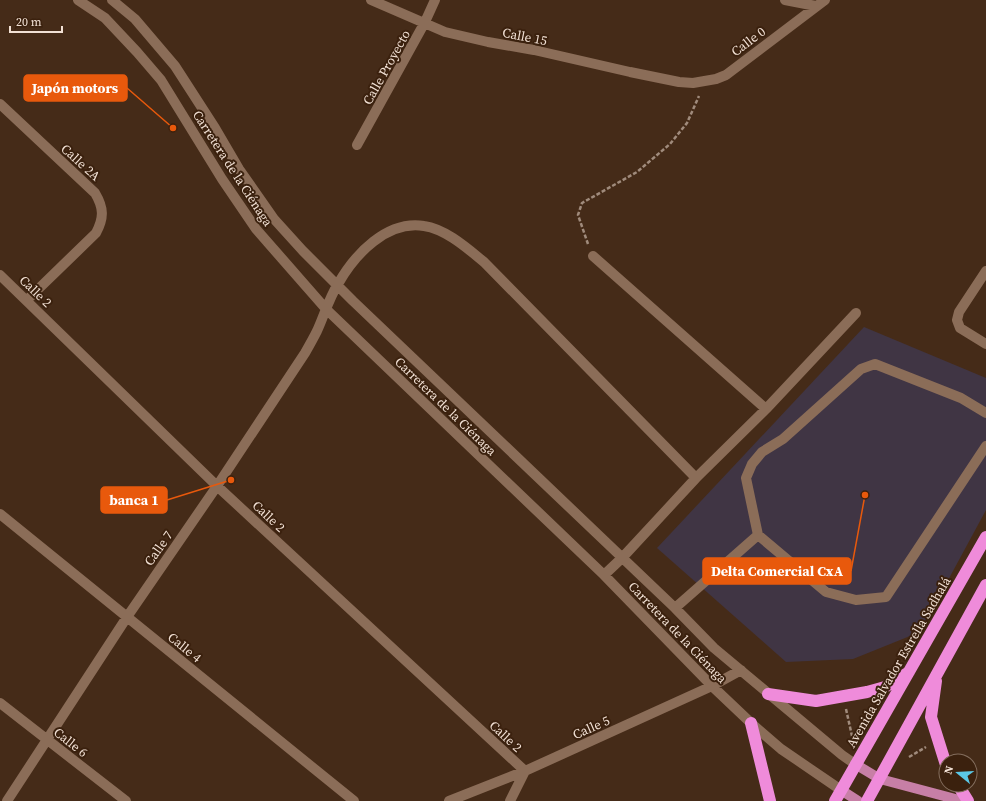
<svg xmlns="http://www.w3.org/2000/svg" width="986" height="801" font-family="'Source Serif 4',serif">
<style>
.commercial{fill:#403544}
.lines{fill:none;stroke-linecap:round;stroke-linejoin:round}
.path{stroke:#a08b7c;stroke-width:2.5;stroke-dasharray:4 2;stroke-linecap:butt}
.minor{stroke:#8b6d58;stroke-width:10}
.major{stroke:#c77fa6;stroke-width:10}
.highway{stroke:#ef8bda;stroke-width:12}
.labels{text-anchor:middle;stroke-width:4;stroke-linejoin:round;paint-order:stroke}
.street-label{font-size:13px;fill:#f2e1d5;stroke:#3b210e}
.leader{fill:none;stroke:#e8590c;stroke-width:1.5}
.callout-dot{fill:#e8590c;stroke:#3b210e;stroke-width:1.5}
.callout{fill:#e8590c;stroke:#e8590c;stroke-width:1.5}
.callout-label{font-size:14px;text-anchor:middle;font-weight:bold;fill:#fff}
</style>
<rect width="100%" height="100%" fill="#452b18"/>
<path class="commercial" d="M864,327L986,378V510L920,632L853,659L786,662L657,548Z"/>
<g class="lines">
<path class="path" d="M588,244L578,215L582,203L637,172L670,144L687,123L699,96
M846,709L852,736
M909,757L926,747"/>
<path class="minor" d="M78,0L105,18L137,52L161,80L222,179L256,229L326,309L604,575L712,686L751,723L781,749L841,790
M112,0L135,19L175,66L215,128L239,169L274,219L303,251L353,301L675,608L714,648L842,755L855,764
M371,0L445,32L488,42L534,50L630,72L679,82L693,83L716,79L726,75L825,0
M785,0L816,6
M0,104L95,193C104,208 104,218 96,233L27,300
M357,145L425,22L435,0
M593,256L766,409
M986,271L959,312L957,320L960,328L986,344
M0,275L217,486L525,771L510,801
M986,413L961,398L875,364L861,369L783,439L762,452L752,464L746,478L758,535L826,592L856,600L886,597L986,446
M0,514L354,801
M604,575L622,558L696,478L766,409L856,313
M675,608L758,535
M0,703L126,801
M7,801L127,617L217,486L305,353C309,346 313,339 317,331C324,316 329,298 338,284C355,254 387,220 424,226C446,229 468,249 484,262L696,478
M449,801L525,771L712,686L741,670"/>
<path class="major" d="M855,764L880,779L963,801
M841,790L858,801"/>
<path class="highway" d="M936,681L931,717L946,765
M768,694L816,701L867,692L885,687L909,672
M751,723L770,801
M958,785L968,801
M835,801L986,537
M867,801L986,585"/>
</g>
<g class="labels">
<g class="street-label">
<text transform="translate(525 36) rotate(11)" y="5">Calle 15</text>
<text transform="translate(748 41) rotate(-37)" y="5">Calle 0</text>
<text transform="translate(386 67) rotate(-61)" y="5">Calle Proyecto</text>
<text transform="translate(81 162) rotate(42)" y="5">Calle 2A</text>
<text transform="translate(233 168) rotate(57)" y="5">Carretera de la Ciénaga</text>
<text transform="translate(36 291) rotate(44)" y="5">Calle 2</text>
<text transform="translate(446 406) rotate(44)" y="5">Carretera de la Ciénaga</text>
<text transform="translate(269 516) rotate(43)" y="5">Calle 2</text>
<text transform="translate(158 548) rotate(-55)" y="5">Calle 7</text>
<text transform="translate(678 632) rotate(46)" y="5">Carretera de la Ciénaga</text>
<text transform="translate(185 647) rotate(39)" y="5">Calle 4</text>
<text transform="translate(898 662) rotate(-60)" y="5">Avenida Salvador Estrella Sadhalá</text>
<text transform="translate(591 727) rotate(-24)" y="5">Calle 5</text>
<text transform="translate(506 736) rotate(43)" y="5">Calle 2</text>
<text transform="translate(71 742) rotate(38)" y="5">Calle 6</text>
</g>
</g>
<path class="leader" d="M173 128L127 88M231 480L167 500M865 495L851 571"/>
<g class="callout-dot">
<circle cx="173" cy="128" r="4"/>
<circle cx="231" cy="480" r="4"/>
<circle cx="865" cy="495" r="4"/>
</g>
<g class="callout">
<rect x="24" y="75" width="103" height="26" rx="4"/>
<rect x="101" y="487" width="66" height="26" rx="4"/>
<rect x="703" y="558" width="148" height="26" rx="4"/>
</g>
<g class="callout-label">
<text x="75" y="93">Japón motors</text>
<text x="134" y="505">banca 1</text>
<text x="777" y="576">Delta Comercial CxA</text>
</g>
<g transform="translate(958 773) rotate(288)"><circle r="19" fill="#3b210e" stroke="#846e5e"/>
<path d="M0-3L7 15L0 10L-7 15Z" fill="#5bc8e7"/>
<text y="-6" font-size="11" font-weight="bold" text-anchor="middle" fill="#f2e1d5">N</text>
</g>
<path d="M10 26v6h52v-6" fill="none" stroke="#f2e1d5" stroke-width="2"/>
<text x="16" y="26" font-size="12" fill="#f2e1d5" stroke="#3b210e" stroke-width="3" paint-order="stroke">20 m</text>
</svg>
